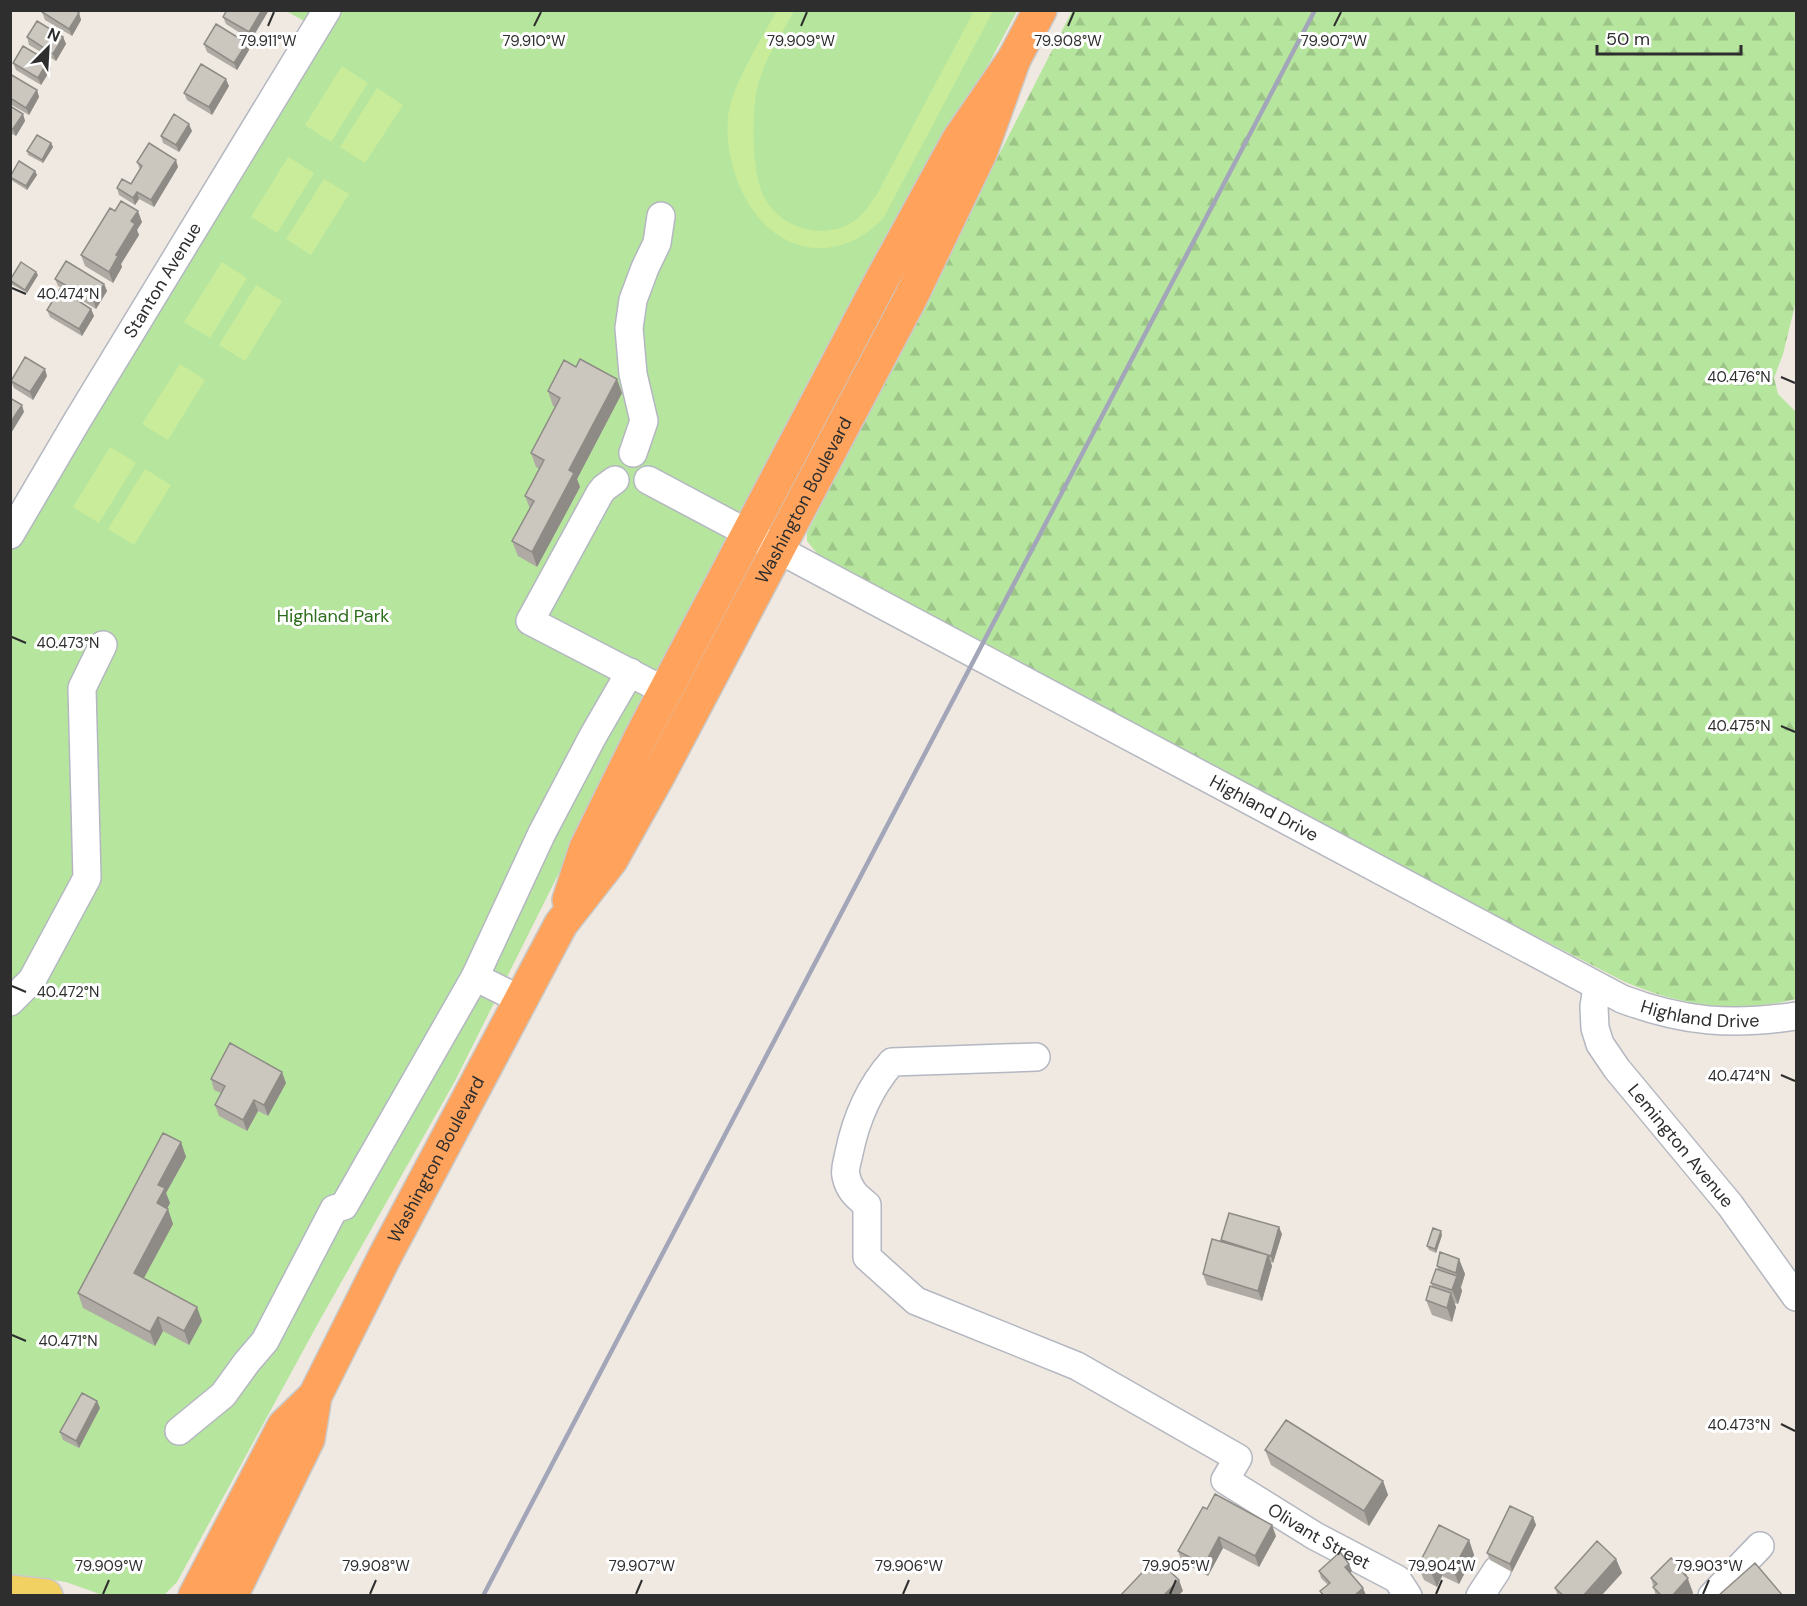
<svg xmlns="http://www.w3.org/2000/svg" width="1807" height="1606" font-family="'DM Sans',sans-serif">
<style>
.forest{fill:url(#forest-firs)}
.park{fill:#b6e59e}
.pitch{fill:#c9ec9a}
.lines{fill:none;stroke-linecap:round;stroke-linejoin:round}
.minor-casing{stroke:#b4b7c1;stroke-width:30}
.major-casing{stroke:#c9c9c9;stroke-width:36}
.highway-casing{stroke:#c9c9c9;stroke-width:36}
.minor{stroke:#fff;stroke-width:27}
.major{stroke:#f2d163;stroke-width:33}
.highway{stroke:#ffa35c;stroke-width:33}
.rail{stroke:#a3a6b8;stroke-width:4.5}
.wall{fill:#afaba4}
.shaded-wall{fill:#8e8b86}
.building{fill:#cbc7bf;stroke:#8e8b86;stroke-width:1.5}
.ticks{fill:none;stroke:#2e2e2e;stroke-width:2}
.labels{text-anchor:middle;stroke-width:6;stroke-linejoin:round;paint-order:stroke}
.street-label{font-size:18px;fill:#2e2e2e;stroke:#fff}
.park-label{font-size:18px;fill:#2c6e1b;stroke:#fff}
.ticks-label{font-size:15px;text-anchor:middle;fill:#2e2e2e;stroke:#fff;stroke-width:6;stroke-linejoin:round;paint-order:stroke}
</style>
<defs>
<pattern id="forest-firs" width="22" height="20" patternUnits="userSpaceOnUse" patternTransform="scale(1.5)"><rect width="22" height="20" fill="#b6e59e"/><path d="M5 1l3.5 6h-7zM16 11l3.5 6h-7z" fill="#9dc588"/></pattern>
</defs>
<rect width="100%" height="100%" fill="#efe9e1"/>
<path class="forest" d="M1072,11H1796V301L1783,354L1774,378L1778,394L1796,412V999C1737,1014 1681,1006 1625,982L1435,884L820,557L807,541V533Z"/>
<path class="park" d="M286,11H1017L594,803L455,1081L321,1318L177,1582L164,1595L105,1596L66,1582L11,1574V535L317,28Z"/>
<path class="pitch" d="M777,10L794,11C780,37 761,64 756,94C752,123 752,162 761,190C774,227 825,244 857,219C865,213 871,202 877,194L974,11H993L884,217C847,259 789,259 755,213C736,188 725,149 728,118C731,85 761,41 777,10Z
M342,66L368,83L331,142L305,125Z
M377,88L403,105L365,163L340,147Z
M288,157L314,173L277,233L251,217Z
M324,179L349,194L311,255L286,239Z
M222,262L247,278L210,338L184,322Z
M256,285L282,301L245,361L219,345Z
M180,364L205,380L168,440L142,424Z
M110,447L136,463L99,523L73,507Z
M145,469L171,485L134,545L108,529Z"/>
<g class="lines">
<g class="minor-casing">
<g id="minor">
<path d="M633,453L644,421L633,374L629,328L633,300L645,268L657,243L661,216"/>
<path d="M615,480L604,488L600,493L530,621L665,691"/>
<path id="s1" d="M648,480L1622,999C1683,1022 1732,1026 1796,1016"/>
<path id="s2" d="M10,535L77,421L327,10"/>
<path d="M475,977L521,1000"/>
<path id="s3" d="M1597,986L1594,1007L1595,1028L1600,1044L1617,1069L1730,1205L1796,1297"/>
<path d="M10,1002L32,980L87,878L82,688L103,645"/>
<path id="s4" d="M1036,1057L892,1062C869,1088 856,1119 849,1153C848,1160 844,1169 846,1176C849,1190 856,1196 867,1205V1257L916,1301L1077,1366L1238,1458L1225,1480L1315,1536L1397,1579L1408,1596"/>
<path d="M179,1431L223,1395L247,1362L265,1341L334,1209L344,1206L475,977L542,833L593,736L630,672"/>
<path d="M1480,1596L1497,1570"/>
<path d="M1712,1596L1760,1546"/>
</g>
</g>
<g class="major-casing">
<path id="major" d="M10,1592L46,1596"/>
</g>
<g class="highway-casing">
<g id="highway">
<path d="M569,900L586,848L640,739L881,281L959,139L1014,59L1040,10"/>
<path d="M195,1596L284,1426L315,1396"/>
<path id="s5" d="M231,1596L308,1439L315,1396L385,1256L561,924L611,860L658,776L911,297L981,151L1014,59"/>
</g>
</g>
<use href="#minor" class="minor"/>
<use href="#major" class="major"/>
<use href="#highway" class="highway"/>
<path class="rail" d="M483,1596L1315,10"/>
</g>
<path class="wall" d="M227,10H269L251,40L226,24L223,17Z
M42,12L79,13L81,20L72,36L45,20Z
M27,37H63L66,44L56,61L29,45Z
M247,43L249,50L237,70L207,52L204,44Z
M48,61L51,69L41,85L16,70L13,63Z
M10,74L37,90L39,97L29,115L10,104Z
M229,86L212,115L187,100L184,93Z
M10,106L23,114L25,121L16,136L10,133Z
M192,131L179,152L163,143L161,136Z
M51,143L53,147L43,163L28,155L27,151Z
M137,162L178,167L154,207L139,199L135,205L119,195L117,188L131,184L140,170Z
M35,171L37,175L27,190L11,180L10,178V176Z
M115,211L142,222L137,230L139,235L121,264L122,267L113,283L85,266L81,255Z
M38,275L27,293L11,284L10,281V279Z
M55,279L104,284L107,291L96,309L58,286Z
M91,309L94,316L82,336L50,317L47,310Z
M47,376L33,400L14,388L11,381Z
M548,391L622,393L577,479L580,487L537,567L518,556L512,541L530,509L525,496L539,469L536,467L531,453L555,407L553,406Z
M211,1079L286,1083L268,1116L258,1111L247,1131L219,1116L215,1105L221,1093L214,1090Z
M181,1142L186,1157L166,1193L170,1203L167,1209L173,1224L144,1278L202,1321L189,1345L163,1331L155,1346L83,1308L78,1293Z
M1282,1234L1273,1263L1271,1262L1272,1266L1262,1301L1207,1285L1203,1274L1222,1242L1221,1240Z
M1442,1235L1436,1253L1429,1250L1427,1246Z
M1459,1259L1465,1274L1461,1287L1462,1291L1458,1304L1454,1303L1456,1307L1452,1322L1432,1315L1426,1300L1432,1286L1431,1283L1438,1269L1437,1266Z
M100,1408L79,1448L63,1440L60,1432Z
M1265,1450L1383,1481L1388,1495L1369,1526L1271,1465Z
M1207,1509L1276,1536L1259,1567L1223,1548L1208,1576L1182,1562L1178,1551Z
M1533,1517L1536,1525L1512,1572L1490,1560L1487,1553Z
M1469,1540L1474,1555L1459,1584L1442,1576L1437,1587L1424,1580L1418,1566Z
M1616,1559L1622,1573L1601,1596H1558L1555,1588Z
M1319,1571H1352L1350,1573L1366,1595L1322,1596L1320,1591L1328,1585L1321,1578Z
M1685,1571L1693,1593L1691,1596H1656L1651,1578Z"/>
<path class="shaded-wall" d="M262,10H269L251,40L249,32Z
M79,13L81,20L72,36L69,29Z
M63,37L66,44L56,61L53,54Z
M247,43L249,50L237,70L234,63Z
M48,61L51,69L41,85L38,78Z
M226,79L229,86L212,115L209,107Z
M37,90L39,97L29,115L26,108Z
M23,114L25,121L16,136L13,129Z
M189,124L192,131L179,152L176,145Z
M51,143L53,147L43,163L42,160Z
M176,160L178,167L154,207L151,200Z
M35,171L37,175L27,190L26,186Z
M137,192L139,199L135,205L133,198Z
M138,211L142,222L137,230L139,235L121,264L122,267L113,283L109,272L131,221Z
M36,272L38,275L27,293L25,290Z
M104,284L107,291L96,309L94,302Z
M91,309L94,316L82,336L79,329Z
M45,369L47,376L33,400L30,392Z
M617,379L622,393L577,479L580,487L537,567L532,552L569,470Z
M22,405L24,412L10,435V423Z
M282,1072L286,1083L268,1116L264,1105Z
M254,1100L258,1111L247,1131L243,1120Z
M181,1142L186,1157L166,1193L170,1203L162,1218L157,1203L158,1185Z
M168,1209L173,1224L139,1287L134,1273Z
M1279,1227L1282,1234L1273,1263L1271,1256Z
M1441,1231L1442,1235L1436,1253L1435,1249Z
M1268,1255L1272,1266L1262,1301L1258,1291Z
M1459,1259L1465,1274L1461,1287L1456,1273Z
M1457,1276L1462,1291L1458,1304L1452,1290Z
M1451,1293L1456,1307L1452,1322L1447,1308Z
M197,1307L202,1321L189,1345L184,1331Z
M158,1317L163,1331L155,1346L150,1332Z
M97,1401L100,1408L79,1448L76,1441Z
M1383,1481L1388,1495L1369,1526L1364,1511Z
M1533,1517L1536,1525L1512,1572L1510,1564Z
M1272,1525L1276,1536L1259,1567L1255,1556Z
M1219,1537L1223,1548L1208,1576L1204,1565Z
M1469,1540L1474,1555L1459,1584L1453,1570Z
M1616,1559L1622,1573L1601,1596H1583Z
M1437,1561L1442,1576L1437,1587L1431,1572Z
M1349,1564L1352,1571L1348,1575L1345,1567Z
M1685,1571L1693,1593L1691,1596H1672L1683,1573Z
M1179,1580L1183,1591L1178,1596H1163Z
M1363,1588L1366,1595L1365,1596H1354Z"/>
<path class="building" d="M43,10H75L79,13L69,29L42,12Z
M227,10H262L249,32L223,17Z
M37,21L63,37L53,54L27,37Z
M216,24L247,43L234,63L204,44Z
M23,46L48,61L38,78L13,63Z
M201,64L226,79L209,107L184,93Z
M10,74L37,90L26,108L10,98Z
M10,106L23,114L13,129L10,127Z
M174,114L189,124L176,145L161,136Z
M37,135L51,143L42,160L27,151Z
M149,143L176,160L151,200L137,192L133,198L117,188L122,179L131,184L142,166L137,162Z
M19,161L35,171L26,186L10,177Z
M121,201L138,211L131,221L135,224L116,255L118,256L109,272L81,255L110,208L115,211Z
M66,261L104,284L94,302L55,279Z
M21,262L36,272L25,290L10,280Z
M60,289L91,309L79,329L47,310Z
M25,357L45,369L30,392L11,381Z
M580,359L617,379L569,470L574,473L532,552L512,541L534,501L525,496L544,460L531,453L560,398L548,391L564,360L576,367Z
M10,398L22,405L10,423Z
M230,1043L282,1072L264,1105L254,1100L243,1120L215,1105L225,1086L211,1079Z
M163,1133L181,1142L158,1185L165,1188L157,1203L168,1209L134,1273L197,1307L184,1331L158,1317L150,1332L78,1293Z
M1229,1213L1279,1227L1271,1256L1221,1240Z
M1433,1228L1441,1231L1435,1249L1427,1246Z
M1212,1239L1268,1255L1258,1291L1203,1274Z
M1440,1252L1459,1259L1456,1273L1437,1266Z
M1436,1269L1457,1276L1452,1290L1431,1283Z
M1430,1286L1451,1293L1447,1308L1426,1300Z
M82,1393L97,1401L76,1441L60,1432Z
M1286,1420L1383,1481L1364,1511L1265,1450Z
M1215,1494L1272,1525L1255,1556L1219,1537L1204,1565L1178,1551L1203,1507L1207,1509Z
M1510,1506L1533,1517L1510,1564L1487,1553Z
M1439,1525L1469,1540L1453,1570L1437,1561L1431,1572L1418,1566Z
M1597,1541L1616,1559L1583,1596H1564L1555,1588Z
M1340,1552L1349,1564L1345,1567L1363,1588L1354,1596H1324L1320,1591L1330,1583L1319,1571Z
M1156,1558L1179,1580L1163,1596H1120Z
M1671,1558L1685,1571L1683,1573L1688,1578L1672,1596H1662L1653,1587L1657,1584L1651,1578Z
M1755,1563L1783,1596H1718Z"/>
<path class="ticks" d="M268,26L274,12M534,26L541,12M801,26L807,12M1068,26L1074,12M1334,26L1341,12M12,288L26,294M1781,377L1795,383M12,637L26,643M1781,726L1795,732M12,986L26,992M1781,1075L1795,1081M12,1335L26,1341M1781,1424L1795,1431M103,1594L109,1580M370,1594L376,1580M636,1594L642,1580M903,1594L909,1580M1170,1594L1176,1580M1436,1594L1442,1580M1703,1594L1709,1580"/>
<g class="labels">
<g class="street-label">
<text dy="6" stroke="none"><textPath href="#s2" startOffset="297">Stanton Avenue</textPath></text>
<text dy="6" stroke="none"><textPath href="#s5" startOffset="1240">Washington Boulevard</textPath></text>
<text dy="6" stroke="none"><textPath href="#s1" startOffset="698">Highland Drive</textPath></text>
<text dy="6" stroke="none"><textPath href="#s1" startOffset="1184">Highland Drive</textPath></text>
<text dy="6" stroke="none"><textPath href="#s3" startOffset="189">Lemington Avenue</textPath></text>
<text dy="6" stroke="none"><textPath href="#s5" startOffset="484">Washington Boulevard</textPath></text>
<text dy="6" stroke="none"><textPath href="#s4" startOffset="918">Olivant Street</textPath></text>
</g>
<g class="park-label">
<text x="333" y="622">Highland Park</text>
</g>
</g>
<g class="ticks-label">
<text x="534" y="46">79.910°W</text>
<text x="801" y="46">79.909°W</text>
<text x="1068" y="46">79.908°W</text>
<text x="1334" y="46">79.907°W</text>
<text x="268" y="46">79.911°W</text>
<text x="68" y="299">40.474°N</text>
<text x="1739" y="382">40.476°N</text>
<text x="68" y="648">40.473°N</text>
<text x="1739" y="731">40.475°N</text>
<text x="68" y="997">40.472°N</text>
<text x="1739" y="1081">40.474°N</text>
<text x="68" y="1346">40.471°N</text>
<text x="1739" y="1430">40.473°N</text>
<text x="109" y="1571">79.909°W</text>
<text x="376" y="1571">79.908°W</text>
<text x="642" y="1571">79.907°W</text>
<text x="909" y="1571">79.906°W</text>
<text x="1176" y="1571">79.905°W</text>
<text x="1442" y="1571">79.904°W</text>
<text x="1709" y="1571">79.903°W</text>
</g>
<rect width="1807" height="1606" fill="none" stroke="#2e2e2e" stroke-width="24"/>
<g transform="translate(48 48) rotate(24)" stroke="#ffffff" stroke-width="4.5" paint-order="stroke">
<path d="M0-4.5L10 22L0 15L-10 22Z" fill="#2e2e2e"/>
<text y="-9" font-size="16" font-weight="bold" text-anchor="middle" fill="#2e2e2e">N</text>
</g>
<path d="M1597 45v9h144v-9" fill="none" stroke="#2e2e2e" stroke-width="3"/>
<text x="1606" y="45" font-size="18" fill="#2e2e2e" stroke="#ffffff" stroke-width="4.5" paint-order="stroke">50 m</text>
</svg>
